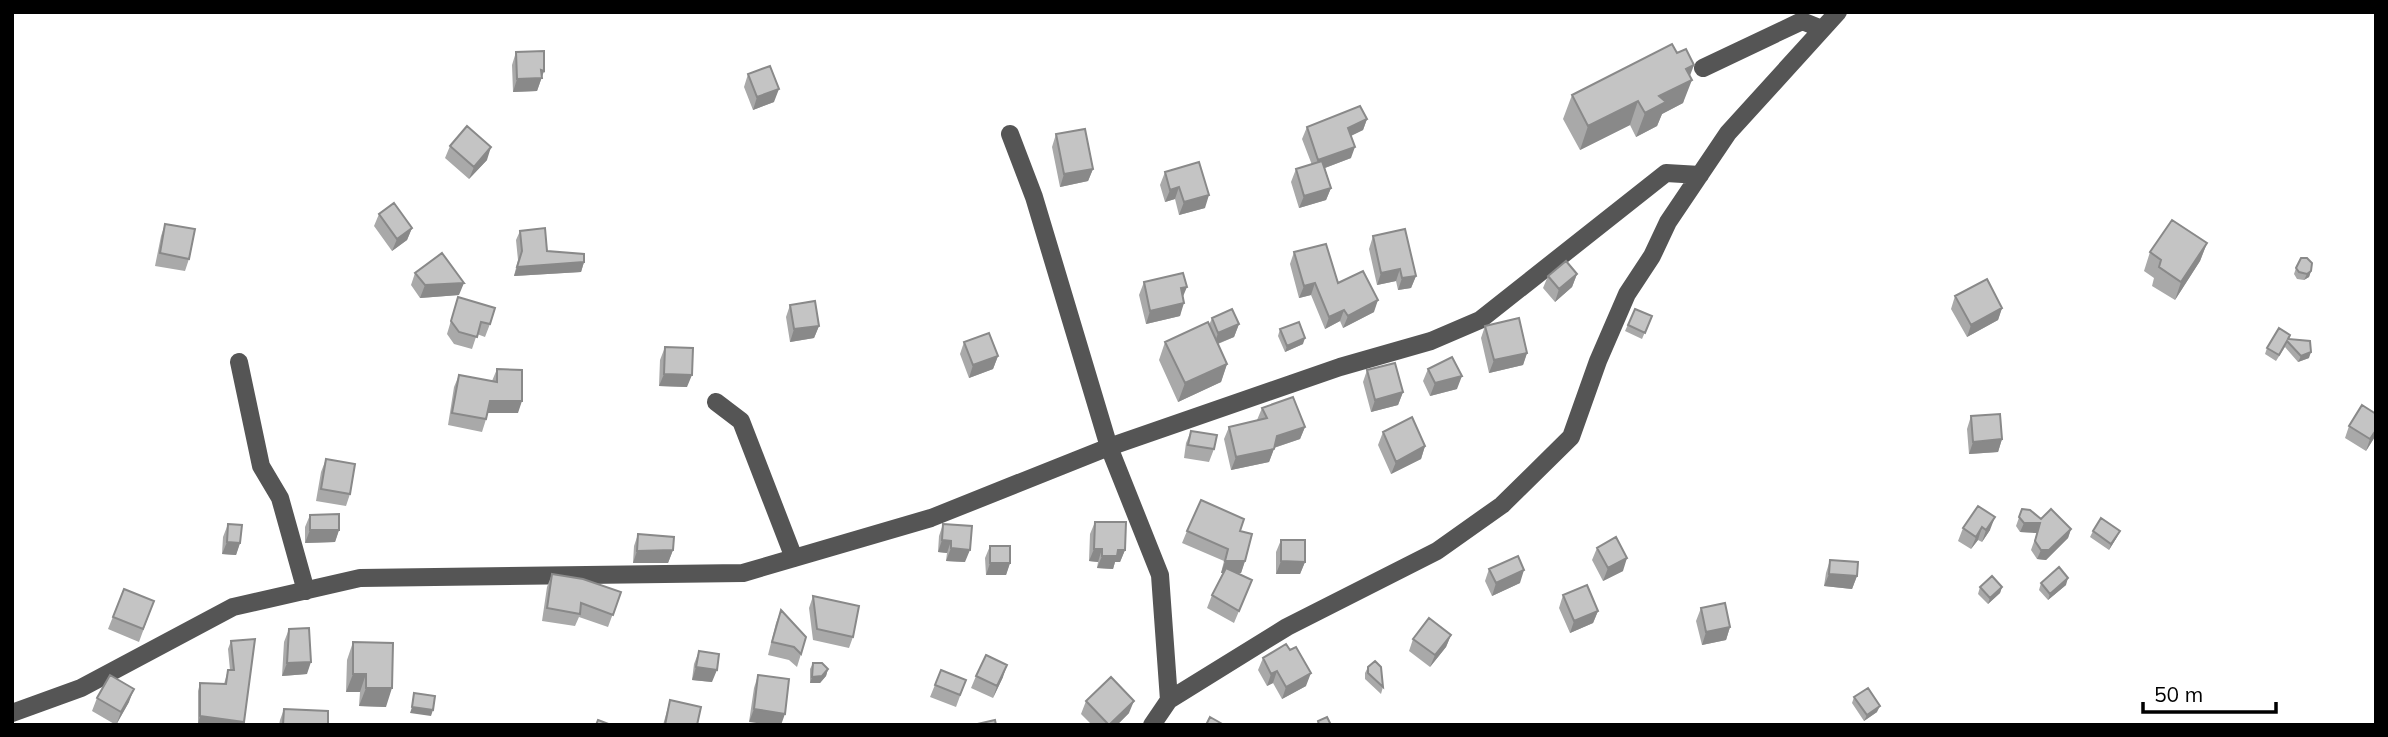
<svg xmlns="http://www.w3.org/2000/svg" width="2388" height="737" font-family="Mulish,sans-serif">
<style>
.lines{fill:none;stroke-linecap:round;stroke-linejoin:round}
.minor{stroke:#555;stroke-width:18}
.wall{fill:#a9a9a9}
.shaded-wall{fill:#898989}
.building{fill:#c4c4c4;stroke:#898989;stroke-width:2}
</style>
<rect width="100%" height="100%" fill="#fff"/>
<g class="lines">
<path class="minor" d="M1703,68L1802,21L1822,29
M1010,134L1034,197L1109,447L1160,575L1169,700
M239,362L261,466L280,498L306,591
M716,402L741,421L794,558
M12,713L81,688L233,607L360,578L743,573L931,518L1109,447L1340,367L1431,341L1480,320L1666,173L1700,175
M1152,725L1169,700L1287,627L1437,551L1502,505L1571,437L1598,361L1627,294L1652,256L1668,222L1728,133L1838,12"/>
</g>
<path class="wall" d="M516,52L544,71L537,91L513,92L512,65Z
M748,74L774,102L753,110L744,87Z
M1690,76L1683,103L1662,114L1657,126L1636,137L1630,125L1580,150L1563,119L1572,95Z
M1367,119L1363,130L1351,136V158L1325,168L1331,188L1326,200L1299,208L1291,182L1296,169L1312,165L1302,139L1307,127Z
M1056,134L1093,169L1088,181L1060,187L1052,147Z
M450,146L487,160L469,179L445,158Z
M1165,172L1205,208L1179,215L1175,199L1165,202L1160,185Z
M379,214L412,228L407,240L392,251L374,226Z
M165,224L189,259L185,271L155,266L161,236Z
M520,231L547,251L584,262L581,272L514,276L518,260L516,240Z
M1373,236L1416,276L1411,288L1398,290L1396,281L1377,285L1369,249Z
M2207,243L2200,261L2175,300L2152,286L2154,278L2144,271L2150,252Z
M1294,252L1338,283L1374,312L1343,328L1340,321L1325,329L1311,295L1299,298L1290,264Z
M2296,268L2311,271L2309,277L2304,280L2297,279L2294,274Z
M415,273L459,295L420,298L411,285Z
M1577,274L1572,287L1555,302L1543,288L1548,276Z
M1144,282L1183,297L1180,316L1146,324L1139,295Z
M1955,296L2002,308L1998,320L1967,337L1951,309Z
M458,297L490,324L485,337L477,334L472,349L454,344L447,334Z
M790,305L819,326L814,338L790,342L786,317Z
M1635,309L1652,316L1642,339L1625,331Z
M1212,318L1239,324L1234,337L1218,344L1227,364L1221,382L1178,402L1159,360L1165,342L1209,325Z
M1485,326L1527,353L1523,365L1489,373L1481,338Z
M1280,329L1303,344L1285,352L1278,336Z
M2290,335L2289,339L2309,358L2298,362L2285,347L2276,361L2265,354L2267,348Z
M964,342L998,356L993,369L969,378L960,354Z
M665,347L687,387L659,386L660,360Z
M497,369L518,413H488L482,432L448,425L454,387L459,375L492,381Z
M1428,369L1457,389L1430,396L1423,381Z
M1367,370L1403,392L1398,405L1371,412L1363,382Z
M1262,408L1305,427L1300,439L1274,448L1269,462L1231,470L1224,439L1229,427L1257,420Z
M2376,414V435L2366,451L2345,438L2349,426Z
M1971,416L2002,439L1998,452L1969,454L1967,429Z
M1191,431L1214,449L1209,462L1184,458L1186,443Z
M1383,432L1425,446L1421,459L1391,474L1378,445Z
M326,459L350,494L346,506L316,501L321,472Z
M1978,506L1990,530L1982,542L1978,540L1971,549L1958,541L1963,528Z
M2022,509L2041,519L2071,529L2068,538L2046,560L2037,559L2031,550L2037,533L2020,532L2016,526Z
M310,515L339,530L335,542L305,543V527Z
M1095,522L1125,550L1120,562H1115L1113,569L1097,568L1098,562L1089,561L1090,534Z
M228,524L240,543L236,555L222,554L223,537Z
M943,524L965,562L946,561L947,553L938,552L939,536Z
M1187,531H1240L1245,561L1241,573H1238L1252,580L1234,623L1207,608L1212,595L1223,573H1221L1224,561L1182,543Z
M2093,531L2117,537L2109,550L2090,537Z
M638,534L673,550L668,563H633L634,546Z
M1281,540L1305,562L1300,574H1276V552Z
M990,546L1010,563L1006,575H986L985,558Z
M1597,548L1623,571L1603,581L1592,560Z
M1830,560L1857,576L1852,589L1824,586L1826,573Z
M1489,569L1520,583L1492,596L1485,581Z
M552,574L621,592L608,627L579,617L575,626L542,621L547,587Z
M2041,583L2066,585L2048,600L2039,590Z
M1980,587H2002L2000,593L1988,604L1978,594Z
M124,589L154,601L139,642L108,629Z
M1563,595L1598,611L1593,623L1570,633L1559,608Z
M813,596L853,637L849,648L813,640L809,608Z
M1701,608L1730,627L1726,640L1702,645L1696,621Z
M781,610L801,654L797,667L789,660L768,655L776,623Z
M289,629L307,674L282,676L284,642Z
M1451,635L1446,647L1430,667L1409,651L1413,639Z
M231,641L244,722L198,724V691L200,683L224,684L228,670H230L228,649Z
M353,642L386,707L359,706L360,692H346L347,660Z
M699,651L712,682L692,680L694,664Z
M1263,658L1306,686L1282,699L1273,683L1267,686L1258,670Z
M813,663L828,669L826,676L820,683H810V669Z
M1368,667L1383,687L1381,694L1365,679V673Z
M941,670L966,680L956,707L930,697Z
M758,675L789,679L749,722L754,688Z
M976,676L1003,677L993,698L971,688Z
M1854,697L1877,712L1864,721L1852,703Z
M97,698L129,702L116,725L92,711Z
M670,700L697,725H663Z
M1086,701L1129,713L1117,725H1092L1081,714Z
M284,709L328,725H279L280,720Z"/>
<path class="shaded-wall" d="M1694,65L1688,81L1692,80L1683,103L1662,114L1657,126L1636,137L1645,113L1659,96L1686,69Z
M541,70L544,71L537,91L513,92L517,79Z
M779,89L774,102L753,110L757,97Z
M1638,101L1630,125L1580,150L1588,126Z
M1367,119L1363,130L1344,139L1348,128Z
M491,147L487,160L469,179L474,167Z
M1355,147L1351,158L1314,172L1318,160Z
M1093,169L1088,181L1060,187L1064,174Z
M1179,187L1175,199L1165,202L1170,190Z
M1331,188L1326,200L1299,208L1304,196Z
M1209,195L1205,208L1179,215L1184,202Z
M412,228L407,240L392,251L397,239Z
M2207,243L2200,261L2175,300L2181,282Z
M584,262L581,272L514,276L517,267Z
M1400,269L1396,281L1377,285L1381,273Z
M2311,271L2309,277L2304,280L2307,274Z
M1577,274L1572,287L1555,302L1559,289Z
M1416,276L1411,288L1398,290L1402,278Z
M464,283L459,295L420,298L425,285Z
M1315,283L1311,295L1299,298L1304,286Z
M1187,287L1182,299L1181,288Z
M1378,300L1374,312L1343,328L1348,316Z
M1184,303L1180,316L1146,324L1150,311Z
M2002,308L1998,320L1967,337L1971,325Z
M1344,310L1340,321L1325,329L1329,317Z
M1239,324L1234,337L1214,345L1218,333Z
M819,326L814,338L790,342L794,329Z
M1305,338L1303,344L1285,352L1287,346Z
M2311,352L2309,358L2298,362L2301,356Z
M1527,353L1523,365L1489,373L1494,360Z
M998,356L993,369L969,378L973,365Z
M1227,364L1221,382L1178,402L1185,383Z
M664,374L692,375L687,387L659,386Z
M1462,376L1457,389L1430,396L1435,383Z
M1403,392L1398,405L1371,412L1375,400Z
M490,401H522L518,413H485Z
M1305,427L1300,439L1273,448L1277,436Z
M2376,430V435L2366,451L2370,439Z
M2002,439L1998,452L1969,454L1973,442Z
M1425,446L1421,459L1391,474L1396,462Z
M1274,449L1269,462L1231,470L1236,457Z
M1995,517L1990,530L1982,542L1986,530Z
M2024,523H2040L2037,533L2020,532Z
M1982,527L1978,540L1971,549L1976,537Z
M2071,529L2068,538L2046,560L2037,559L2041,550Z
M310,530H339L335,542L305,543Z
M2120,531L2117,537L2109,550L2111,544Z
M942,540L951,541L947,553L938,552Z
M227,542L240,543L236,555L222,554Z
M951,548L970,550L965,562L946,561Z
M1094,549H1102L1098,562L1089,561Z
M673,550L668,563H633L637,551Z
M1118,550H1125L1120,562H1115L1113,569L1097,568L1102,556Z
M1627,558L1623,571L1603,581L1608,568Z
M1225,561H1245L1241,573H1221Z
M1281,561L1305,562L1300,574H1276Z
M990,563H1010L1006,575H986Z
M1524,570L1520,583L1492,596L1496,583Z
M1829,574L1857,576L1852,589L1824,586Z
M2068,578L2066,585L2048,600L2050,594Z
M2002,587L2000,593L1988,604L1990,598Z
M1598,611L1593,623L1570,633L1574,621Z
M1730,627L1726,640L1702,645L1706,632Z
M1451,635L1446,647L1430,667L1435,655Z
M311,662L307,674L282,676L287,663Z
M1007,665L1003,677L993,698L997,686Z
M696,667L717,670L712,682L692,680Z
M828,669L826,676L820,683H810L812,677Z
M1277,671L1273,683L1267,686L1271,674Z
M1311,673L1306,686L1282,699L1286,687Z
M353,674H366L360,692H346Z
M366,688H392L386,707L359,706Z
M134,689L129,702L116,725L121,712Z
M1134,701L1129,713L1117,725H1109Z
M1880,706L1877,712L1864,721L1867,715Z
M412,707L433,710L431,716L410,713Z
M754,709L785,714L781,725H771L749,722Z
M200,716L244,722L243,725L198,724Z"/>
<path class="building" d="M1672,44L1677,53L1686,49L1694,65L1686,69L1692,80L1659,96L1666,102L1645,113L1638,101L1588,126L1572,95Z
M544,51V71L541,70L542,78L517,79L516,52Z
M770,66L779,89L757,97L748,74Z
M1360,106L1367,119L1348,128L1355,147L1318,160L1307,127Z
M467,126L491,147L474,167L450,146Z
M1085,129L1093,169L1064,174L1056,134Z
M1322,161L1331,188L1304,196L1296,169Z
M1199,162L1209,195L1184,202L1179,187L1170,190L1165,172Z
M394,203L412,228L397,239L379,214Z
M2172,220L2207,243L2181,282L2159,267L2161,260L2150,252Z
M165,224L195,229L189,259L160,253Z
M545,228L547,251L584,254V262L517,267L522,251L520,231Z
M1405,229L1416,276L1402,278L1400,269L1381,273L1373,236Z
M1326,244L1338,283L1363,271L1378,300L1348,316L1344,310L1329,317L1315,283L1304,286L1294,252Z
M442,253L464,283L425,285L415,273Z
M2301,258H2307L2312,263L2311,271L2307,274L2299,272L2296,268Z
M1566,261L1577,274L1559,289L1548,276Z
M1183,273L1187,287L1181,288L1184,303L1150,311L1144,282Z
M1987,279L2002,308L1971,325L1955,296Z
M458,297L495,308L490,324L481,322L477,337L459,332L451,321Z
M815,301L819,326L794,329L790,305Z
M1232,309L1239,324L1218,333L1212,318Z
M1635,309L1652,316L1645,333L1628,325Z
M1519,318L1527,353L1494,360L1485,326Z
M1208,322L1227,364L1185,383L1165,342Z
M1299,322L1305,338L1287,346L1280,329Z
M2279,328L2290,335L2288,339L2310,341L2311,352L2301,356L2287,341L2279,355L2267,348Z
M989,333L998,356L973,365L964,342Z
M665,347L693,348L692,375L664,374Z
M1452,357L1462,376L1435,383L1428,369Z
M1395,363L1403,392L1375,400L1367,370Z
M497,369L522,370V401H490L486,419L452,413L459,375L497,382Z
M1293,397L1305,427L1277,436L1274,449L1236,457L1229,427L1267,418L1262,408Z
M2362,405L2376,414V430L2370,439L2349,426Z
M2000,414L2002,439L1973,442L1971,416Z
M1412,417L1425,446L1396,462L1383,432Z
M1191,431L1217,435L1214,449L1188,445Z
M326,459L355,464L350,494L321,489Z
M1201,500L1244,519L1240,531L1252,534L1245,561H1225L1228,549L1187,531Z
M1978,506L1995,517L1986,530L1982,527L1976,537L1963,528Z
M2022,509L2030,510L2041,519L2051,509L2071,529L2049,550H2041L2035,541L2040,523H2024L2019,517Z
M339,514V530H310V515Z
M2101,518L2120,531L2111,544L2093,531Z
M1095,522H1126L1125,550H1118L1117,556H1102V549H1094Z
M228,524L242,525L240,543L227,542Z
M943,524L972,526L970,550L951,548V541L942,540Z
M638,534L674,537L673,550L637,551Z
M1616,537L1627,558L1608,568L1597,548Z
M1281,540H1305V562L1281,561Z
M990,546H1010V563H990Z
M1518,556L1524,570L1496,583L1489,569Z
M1830,560L1858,562L1857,576L1829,574Z
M2059,567L2068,578L2050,594L2041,583Z
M1226,568L1252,580L1239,611L1212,595Z
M552,574L583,579L621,592L613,615L581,603L580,614L547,608Z
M1992,576L2002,587L1990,598L1980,587Z
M1587,585L1598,611L1574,621L1563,595Z
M124,589L154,601L143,629L113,617Z
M813,596L859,606L853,637L817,629Z
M1725,603L1730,627L1706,632L1701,608Z
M781,610L806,637L801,654L794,647L772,642Z
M1429,618L1451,635L1435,655L1413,639Z
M309,628L311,662L287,663L289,629Z
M255,639L244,722L200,716V683L226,684L228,670H234L231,641Z
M353,642L393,643L392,688H366V674H353Z
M1286,644L1290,650L1296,647L1311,673L1286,687L1277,671L1271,674L1263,658Z
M699,651L719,654L717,670L696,667Z
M986,655L1007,665L997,686L976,676Z
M1375,661L1381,667L1383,687L1368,673V667Z
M813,663H822L828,669L822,676L812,677Z
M941,670L966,680L960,695L935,685Z
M110,675L134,689L121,712L97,698Z
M758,675L789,679L785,714L754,709Z
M1111,677L1134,701L1109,725L1086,701Z
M1868,688L1880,706L1867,715L1854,697Z
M414,693L435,696L433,710L412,707Z
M670,700L701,707L697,725H665Z
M284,709L328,711V725H283Z
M1210,717L1224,725H1206Z
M1327,717L1331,725H1319L1318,721Z
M598,720L611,725H596Z
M995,720L996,725H973Z"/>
<rect width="2388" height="737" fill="none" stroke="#000000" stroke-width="28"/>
<path d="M2143 702v10h133v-10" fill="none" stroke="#000000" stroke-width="3.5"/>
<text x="2154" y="702" font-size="21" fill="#000000" stroke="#ffffff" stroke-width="5" paint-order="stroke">50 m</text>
</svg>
